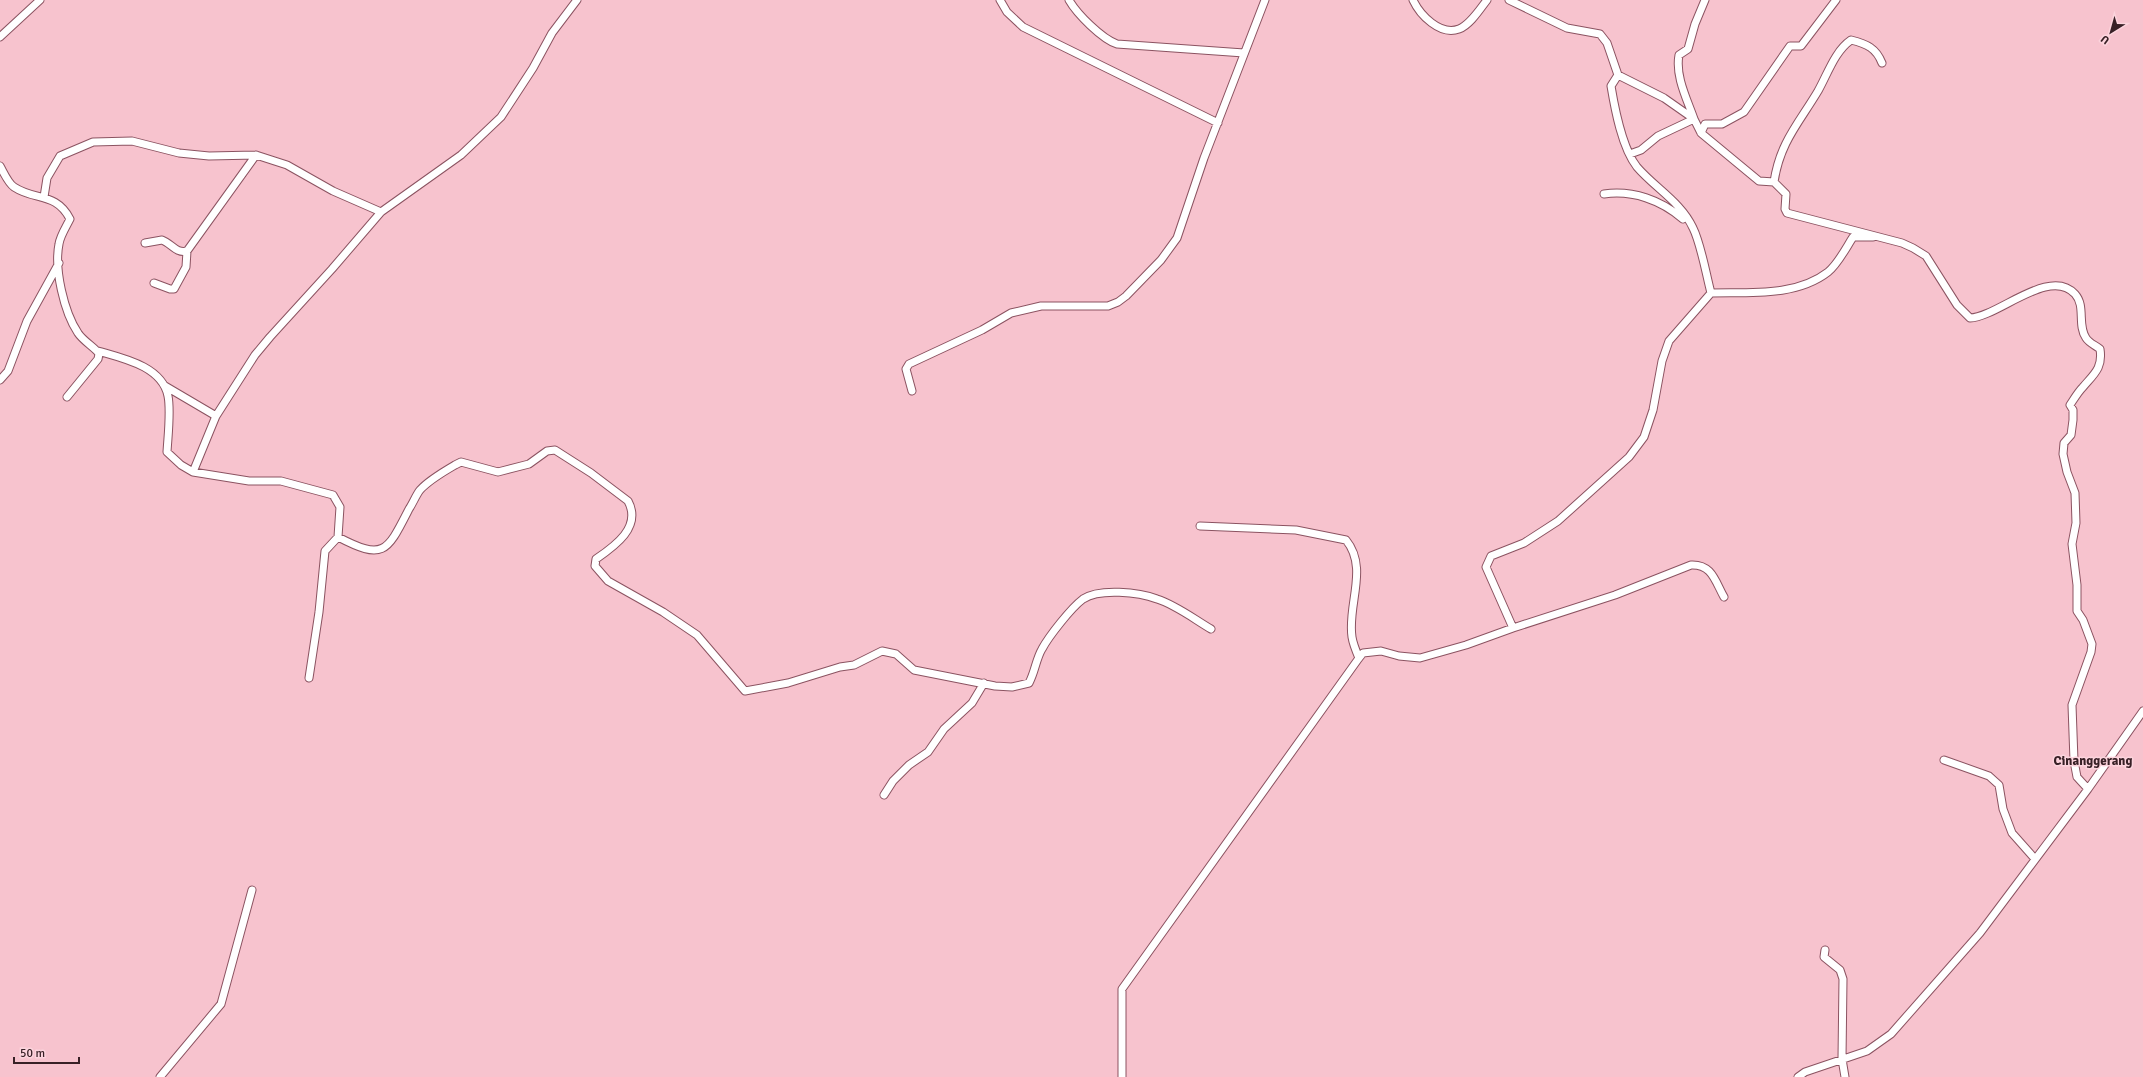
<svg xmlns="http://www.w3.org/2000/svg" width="2143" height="1077" font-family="Signika,sans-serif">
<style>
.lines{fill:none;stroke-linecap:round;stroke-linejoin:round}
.street-casing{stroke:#8b5361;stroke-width:9}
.street{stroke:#fff;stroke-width:7}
.labels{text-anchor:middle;stroke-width:3;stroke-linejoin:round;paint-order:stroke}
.quarter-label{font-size:13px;font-weight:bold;fill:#382026;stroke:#fcd4dd}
</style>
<rect width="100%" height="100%" fill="#f7c3ce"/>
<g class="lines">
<g class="street-casing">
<path id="street" d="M1000,0L1007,12L1023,27L1218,123
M1069,0C1077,14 1102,39 1117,44L1244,53
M1413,0C1420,15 1440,36 1459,29C1470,25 1480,9 1487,0
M1509,0L1567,28L1600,34L1607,43L1618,75L1664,98L1694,119L1701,133L1759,181L1774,182L1786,194L1785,209L1787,213L1902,243L1913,248L1926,256L1957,305L1970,318C1998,317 2050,266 2075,294C2086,306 2077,325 2086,338C2089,343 2095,345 2100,349C2103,368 2094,374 2083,387C2078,392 2074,399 2070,405L2073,410V420L2071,435L2064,443L2063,454L2067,472L2075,493L2076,523L2072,544L2077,585V611L2083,620L2092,644L2091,652L2072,705L2074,761L2077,777L2088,789L2143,711
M0,37L40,0
M1701,133L1705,124H1722L1744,112L1790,46H1801L1836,0
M1630,154L1641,150L1658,136L1694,119C1687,99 1675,76 1679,55L1688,49L1695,24L1705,0
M0,166C4,173 8,183 14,187C35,201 56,192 70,219C66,227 60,236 59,244C54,269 64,312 78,333C83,341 97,349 99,354L98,359L67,397
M1774,182C1780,142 1799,123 1818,91C1828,73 1835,51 1851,40C1867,44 1876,48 1882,63
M1604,194C1633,190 1661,200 1683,219
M44,197L47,178L60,156L93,142L132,141L179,153L209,156L256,155
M145,243L162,240C171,243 176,254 187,251L256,155L287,165L333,191L381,212
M154,283L170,289H174L186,267L187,251
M1711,293C1749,292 1796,297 1828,272C1838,264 1846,248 1853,237H1873
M98,351C122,358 162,366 168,396C171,411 168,435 167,452L181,465L193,472L249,481H281L333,495L340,507L338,537
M0,380L8,371L27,321L59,263
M165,386L216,416
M912,391L906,369L909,364L982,330L1011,313L1041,306H1108L1118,302L1126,296L1161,260L1177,238L1204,158L1265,0
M193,472L216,416L255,355L270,337L332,269L381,212L461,155L501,117L533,68L552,33L577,0
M1200,526L1296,530L1346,540C1369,568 1347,605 1352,637C1353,644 1356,651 1359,658
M1513,628L1615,595L1691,565C1712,564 1715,581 1724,597
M309,678L319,612L325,551L338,537C384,561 387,552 409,509C413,503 416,495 420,490C429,480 443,472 455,465L461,462L498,472L529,464L547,451L555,450L591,473L628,501C642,527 615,546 596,559L595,566L608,581L663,612L697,635L745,691L788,683L840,667L854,665L882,651L896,654L914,670L995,686L1012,687L1029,683C1035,672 1036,659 1042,649C1049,636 1071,608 1083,599C1099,588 1139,592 1157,599C1176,605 1194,619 1211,629
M1944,760L1989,776L1999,785L2003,809L2012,833L2035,859
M884,795L893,781L909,765L928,752L944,729L972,703L984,683
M1825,950L1824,957L1840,970L1843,979L1842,1059L1845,1077
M160,1077L221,1004L252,890
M1122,1077V989L1359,658L1363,653L1381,651L1399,656L1420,658L1466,645L1513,628L1486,567L1491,556L1524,543L1558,521L1629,457L1644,437L1653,410L1662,361L1669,341L1711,293C1706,274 1701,244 1693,228C1681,202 1655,188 1637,167C1622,148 1615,110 1611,86L1618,75
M1798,1077L1805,1072L1867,1051L1891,1034L1980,933L2088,789"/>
</g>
<use href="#street" class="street"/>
</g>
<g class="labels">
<g class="quarter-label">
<text x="2093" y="765">Cinanggerang</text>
</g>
</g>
<g transform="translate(2111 32) rotate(217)" stroke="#fcd4dd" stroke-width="3" paint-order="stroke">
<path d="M0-3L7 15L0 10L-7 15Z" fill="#382026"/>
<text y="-6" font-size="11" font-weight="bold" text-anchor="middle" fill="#382026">U</text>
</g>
<path d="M14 1057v6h65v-6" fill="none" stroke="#382026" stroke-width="2"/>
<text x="20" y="1057" font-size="12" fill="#382026" stroke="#fcd4dd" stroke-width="3" paint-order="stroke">50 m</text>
</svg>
